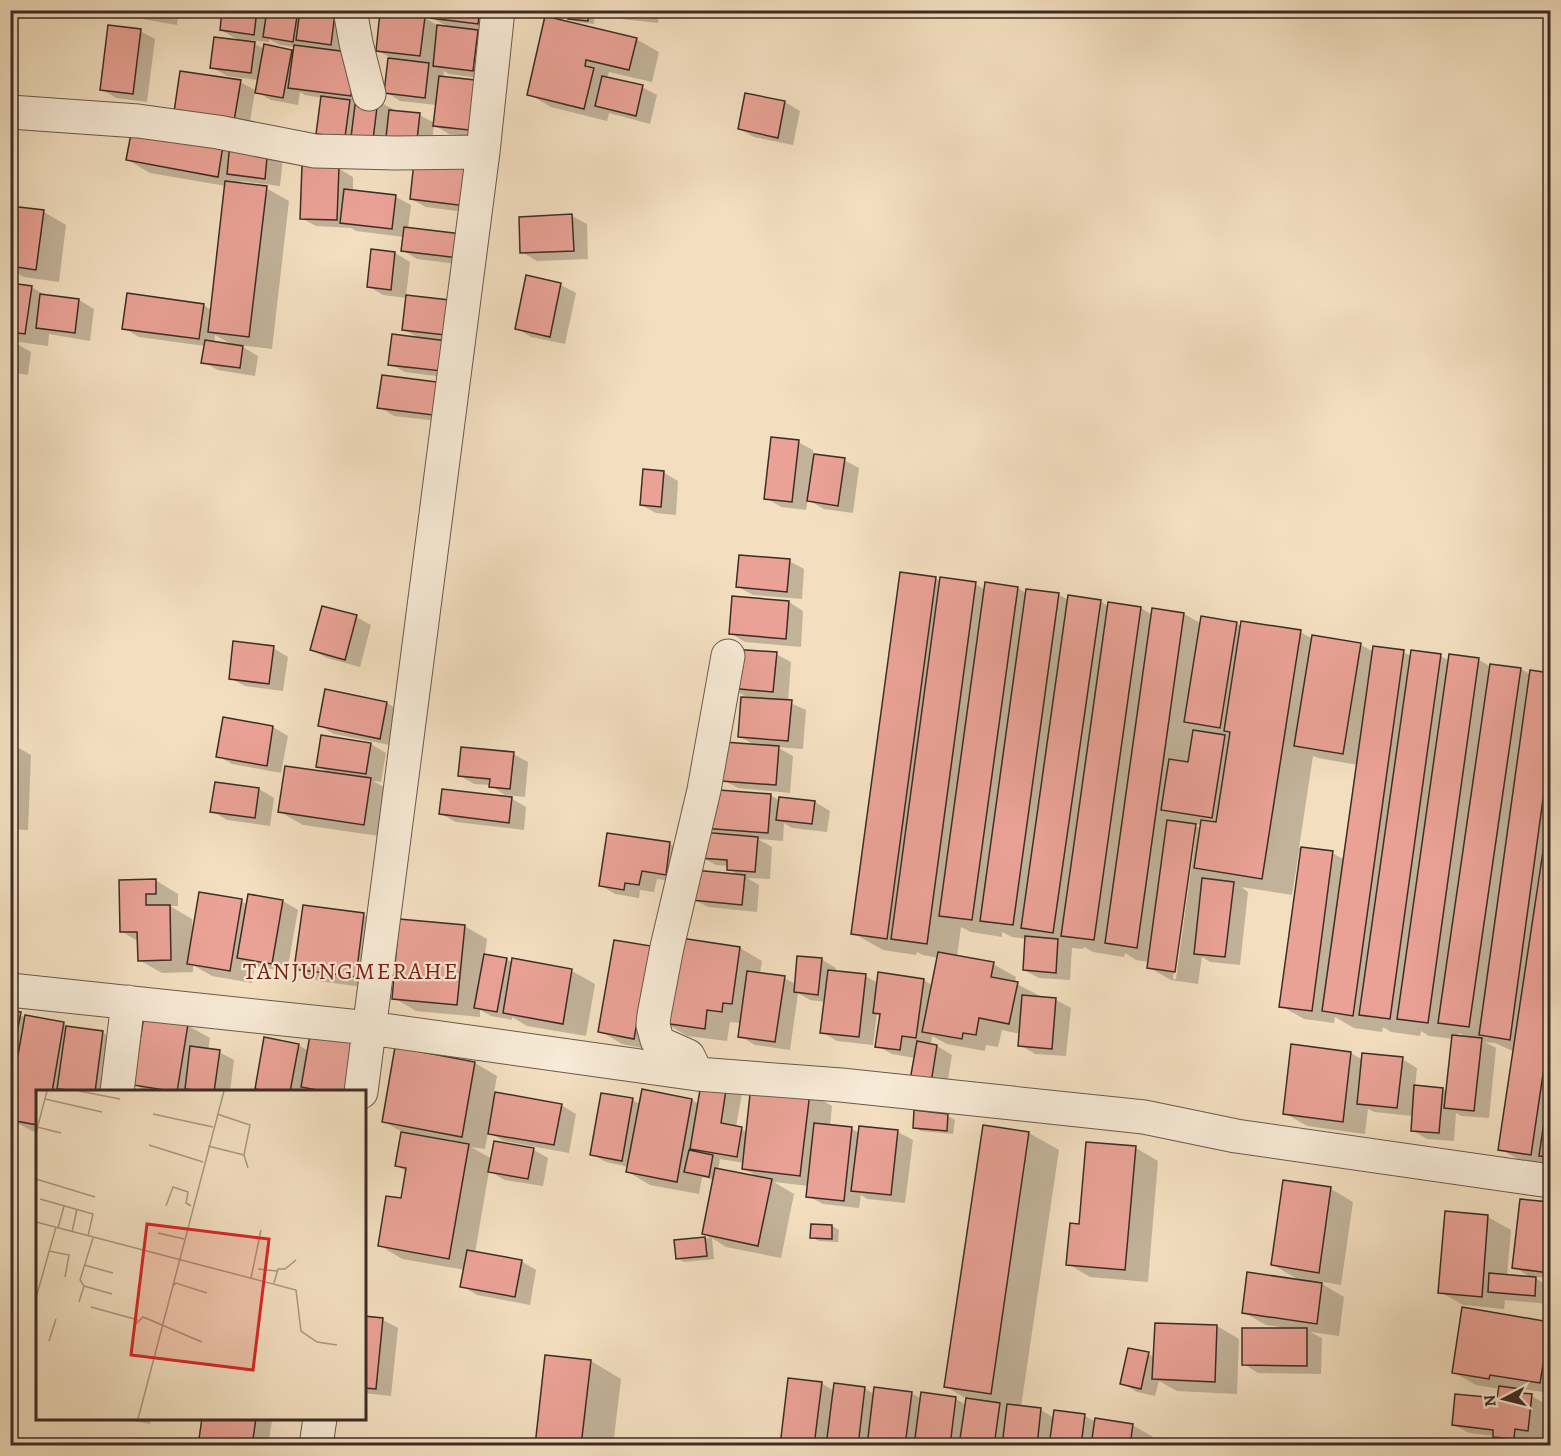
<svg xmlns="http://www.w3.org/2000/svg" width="1561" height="1456" font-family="Alegreya,serif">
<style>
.shadow{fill:#0003;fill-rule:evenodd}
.building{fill:#eaa296;stroke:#3d2c26;stroke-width:1.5}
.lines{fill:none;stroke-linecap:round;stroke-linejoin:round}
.minor-casing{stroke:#6a594c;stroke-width:35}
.minor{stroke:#f7ead6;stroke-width:33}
.labels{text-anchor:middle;stroke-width:4.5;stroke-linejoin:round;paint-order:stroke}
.quarter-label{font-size:24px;letter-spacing:1.5px;fill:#7a1f14;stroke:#f7ead6}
.inset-road{fill:none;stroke:#aa9782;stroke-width:1.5}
.view{fill:#d62828;fill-opacity:0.15;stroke:#d62828;stroke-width:3}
.inset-edge{fill:none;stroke:#3d2c26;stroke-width:3}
</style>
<rect width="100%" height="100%" fill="#f3dfc0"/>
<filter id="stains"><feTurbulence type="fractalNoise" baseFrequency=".00333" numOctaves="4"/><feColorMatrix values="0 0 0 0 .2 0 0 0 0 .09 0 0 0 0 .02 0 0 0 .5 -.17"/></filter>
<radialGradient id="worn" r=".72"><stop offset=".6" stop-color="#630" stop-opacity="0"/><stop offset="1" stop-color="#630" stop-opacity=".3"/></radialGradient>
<path class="shadow" d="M124,10H179L177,25L137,18Z
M224,10H314L324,13L320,10H359L349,23L378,101L393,109L392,112L419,115L435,123L437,105L400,101L386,92L389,57L377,50L425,18L440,27L450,28L431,17L432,10H495L493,32L474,29L492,40L487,79L449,74L444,71L443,78L484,138L449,134L434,125L430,157L333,142L318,133L322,98L305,95L300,92L298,105L271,100L255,91L249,128L191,119L240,82L257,91L259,80L227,76L212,67L242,42L221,30ZM269,39L280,45L295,47L294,53L264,49L248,40L269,42Z
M571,10H595L594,24L577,22L570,18Z
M659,10L658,23L622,19L607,11Z
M546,18L636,39L659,52L652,82L609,72L607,78L642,87L657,95L650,124L609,113L607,121L551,107L529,94Z
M140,31L155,39L147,102L116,98L101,89Z
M746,94L785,102L800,111L793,145L754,137L739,129Z
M134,125L283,157L280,186L241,181V185L266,188L289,201L272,349L239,345L258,356L255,376L218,370L203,362L205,346L139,337L124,328L203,305L212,310L226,186L150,173L128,160ZM215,335L235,346L214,343Z
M416,164L480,214L426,207L411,199Z
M338,168L353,177V192L396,197L411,205L408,229L481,267L417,259L402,250L404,237L356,231L351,228L316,226L301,218Z
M10,207L44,212L66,225L59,282L24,277L10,269Z
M572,216L587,224L588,259L537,261L522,252Z
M395,253L410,262L406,296L457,302L466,380L405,372L390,364L422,340L403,329L407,298L383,295L368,286Z
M528,277L561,285L576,293L565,344L531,337L516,328Z
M10,284L31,287L47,296L79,300L94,309L90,341L49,334L48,346L12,341L31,352L28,375L10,372Z
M383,377L455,423L394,416L379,407Z
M798,442L813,450V455L844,460L859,468L853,513L824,509L808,500L806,510L781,507L766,498Z
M663,472L678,481L676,515L656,513L641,505Z
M789,561L804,569L802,599L753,595L738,587Z
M935,578L941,582L975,584L986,590L1018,588L1027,594L1028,590L1059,595L1069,600L1100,601L1109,607L1141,608L1152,615L1153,610L1184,614L1202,624L1203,618L1237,624L1241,626L1300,632L1313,639L1361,645L1374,652H1403L1411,656L1412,651L1441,656L1449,661L1479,660L1491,667V665L1521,669L1531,675L1532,672L1550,675V1169L1530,1166L1500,1149L1515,1052L1495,1043L1485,1042L1496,1048L1489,1118L1461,1116L1456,1113L1454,1141L1427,1139L1412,1130L1413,1116L1374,1112L1368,1109L1365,1134L1307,1126L1284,1113L1351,1053L1363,1060L1402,1059L1417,1068L1415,1087L1442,1089L1448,1092L1454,1039L1429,1036L1421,1031L1420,1036L1391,1032L1383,1027L1382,1032L1354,1028L1335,1017L1334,1023L1304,1019L1281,1006L1302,851H1299L1292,895L1241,887L1248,892L1240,965L1210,962L1202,957L1198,984L1171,980L1148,967L1149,962L1136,960L1125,953L1124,957L1093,952L1084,947L1083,949L1072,948L1070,980L1039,978L1024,970L1026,939L1012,937L1002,932V937L971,932L961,927L957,957L993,964L1016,977L1015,983L1040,996L1039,998L1056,1000L1071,1008L1066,1056L1035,1054L1020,1045V1034L1002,1030L998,1047L986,1045L985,1051L947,1044L932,1036L931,1045L937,1046L952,1055L946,1091L927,1088L915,1058L892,1054L877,1046L881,1016L877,1014L873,1045L837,1041L822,1032L826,1002L810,1000L798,993L790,1050L755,1045L740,1036L742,1023L730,1022L727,1041L687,1036L662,1021L657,1051L622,1044L600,1031L650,948H740L762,961L760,974L784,978L796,984L821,959L836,968V973L865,976L878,983L924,980L933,986L938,958L923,955L917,952L916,955L883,950L853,933ZM1313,756L1318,758L1358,765L1345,860L1332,853L1299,848ZM1192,824L1202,825L1201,829ZM1193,833H1196L1176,979H1173ZM1459,1033L1468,1038L1458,1037Z
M789,602L803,611L801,647L745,642L730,633Z
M356,617L371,625L360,667L327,658L312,650Z
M273,648L288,657L283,691L245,686L230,678Z
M776,654L791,662L788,702L806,710L803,749L777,747L793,756L790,793L738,788L723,780L756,746L739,736L750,699L731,688Z
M387,703L402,712L395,746L334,734L319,725Z
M224,719L273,727L288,736L281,773L232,764L218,756Z
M371,744L386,753L381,782L373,781L393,792L386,837L303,825L280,812L331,774L318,766Z
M10,746L17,747L31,755L28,830L10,829Z
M513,754L528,762L525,797L505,795L490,785L474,784L459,775Z
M259,789L274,798L270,826L227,820L212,811Z
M770,795L780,801V798L815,802L830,811L827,832L792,828L784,823L783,841L758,839L772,847L770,879L747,878L759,885L757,912L708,907L693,899L741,876L728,869V866L716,865L701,857L719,835L704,827Z
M511,798L526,807L524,830L456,822L441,814Z
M608,835L670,844L685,852L680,882L657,879L654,892L640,890L639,898L615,894L600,885Z
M155,880L178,894V906H170L192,919L193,932L241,901L248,905L250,896L283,901L298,910L287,972L255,966L252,983L212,976L193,965V972L162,973L139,960V942L121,931V881Z
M364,915L386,928L378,989L318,981L296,968Z
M464,926L487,939L485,955L506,959L513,963V960L572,971L595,984L586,1036L527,1026L512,1017V1020L491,1016L480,1010V1017L416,1011L394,998Z
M10,1012L26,1017L64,1024L72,1028L103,1033L118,1041L110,1092H38V1132L32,1131L10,1119L13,1093L10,1092V1059L18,1064L19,1060L10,1058Z
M187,1025L210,1038L208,1050L219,1052L234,1060L230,1092H147L135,1085Z
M298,1045L309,1051L364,1092H312L307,1088L306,1092H263L257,1088Z
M475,1063L497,1076L494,1093L561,1105L576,1114L569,1153L504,1141L488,1132L485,1149L471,1147L492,1159L526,1148L527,1146L548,1158L543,1186L505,1180L489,1171L475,1253L521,1261L536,1270L530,1305L477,1295L462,1286L465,1270L402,1259L379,1245L402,1200L407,1172L397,1166L402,1132L383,1121Z
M703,1080L742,1093L736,1127L747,1132L810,1093L832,1106L830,1126L852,1129L859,1133L860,1127L898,1132L913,1140L905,1203L867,1199L861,1195L859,1208L823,1204L808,1196L809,1186L774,1182L794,1194L781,1258L726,1247L712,1238L714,1259L684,1262L677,1258L676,1241L710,1238L703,1234L714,1180L702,1177L699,1194L650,1185L628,1172L629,1167L606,1162L591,1154L632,1100L640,1104L692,1100L699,1104ZM720,1159L744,1163L743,1168L760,1178L718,1170Z
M948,1116L955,1120L953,1134L921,1131L914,1127Z
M984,1126L1029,1133L1059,1150L1021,1407L1041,1410L1054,1418L1055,1411L1085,1416L1096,1422L1132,1425L1162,1442V1446H781L821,1383L834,1391L865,1389L874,1394L911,1393L922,1399V1394L956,1399L966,1405L967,1399L945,1386Z
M1136,1148L1158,1161L1148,1282L1090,1277L1068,1264L1080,1226Z
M1331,1189L1353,1202L1341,1285L1317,1281L1344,1297L1339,1336L1310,1332L1322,1338L1321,1374L1258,1373L1244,1364L1280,1327L1266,1325L1243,1312L1301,1281L1273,1265Z
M1522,1200L1550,1204V1279L1532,1276L1550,1287L1549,1304L1505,1300L1504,1309L1463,1305L1440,1292L1447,1213L1488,1217L1511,1230L1507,1276L1532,1278L1514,1267Z
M832,1226L839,1230L838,1242L819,1241L812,1237Z
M1464,1309L1550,1323V1393L1516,1388L1546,1404L1543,1438L1530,1437L1529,1446L1509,1444L1494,1436L1469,1433L1454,1425L1499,1400L1500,1389L1476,1385L1453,1372Z
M364,1317L383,1320L398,1328L391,1396L364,1393Z
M1217,1326L1239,1339L1237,1394L1177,1391L1159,1381L1155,1396L1137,1392L1122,1383L1148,1354L1155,1357Z
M591,1361L621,1379L613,1446H536Z
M115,1418H151L150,1424Z
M204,1418H270L272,1420L268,1446H200Z"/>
<path class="building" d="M121,10H163L162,17Z
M222,10H257L254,35L220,30Z
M267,10H298L293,42L263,37Z
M300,10L335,13L331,45L296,40Z
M430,10H480L478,24L430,18Z
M569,10H589L588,21L568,19Z
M606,10H644V15Z
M380,12L425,17L420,56L376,51Z
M545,16L637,38L629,70L586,60L585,66L594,68L584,109L527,95Z
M108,25L141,29L133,94L100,90Z
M437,25L478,30L473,71L433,66Z
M214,37L255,42L251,73L210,68Z
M264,44L292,50L283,98L255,93Z
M294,45L356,53L351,96L288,88Z
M388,58L429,63L425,98L384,93Z
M180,71L241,80L234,121L174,112Z
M439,76L475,80L469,130L433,126Z
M602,76L643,85L636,116L595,106Z
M745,93L785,101L778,138L738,129Z
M321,96L350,100L345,137L316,134Z
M356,97L378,99L372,148L350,145Z
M389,110L420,113L416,149L385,146Z
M133,123L224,139L218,177L126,160Z
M230,143L268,147L265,179L227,174Z
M414,162L470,169L466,206L410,199Z
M302,165L339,167L337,220L300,219Z
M225,181L267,186L249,337L208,332Z
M344,189L396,195L392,229L340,223Z
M10,206L44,210L36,270L10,266Z
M572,214L574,251L520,253L519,217Z
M404,227L470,235L467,259L401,251Z
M371,249L395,252L391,290L367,287Z
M526,275L561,283L550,337L515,329Z
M10,283L32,286L25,334L10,332Z
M127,293L204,304L199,339L122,329Z
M40,294L79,299L75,333L36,328Z
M406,295L458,301L454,336L402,330Z
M392,334L455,342L451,372L388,365Z
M205,340L243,346L240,368L201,363Z
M10,341L17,342L13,367H10Z
M382,375L444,383L441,416L377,408Z
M771,437L799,440L792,502L764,499Z
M814,454L845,458L838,506L807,501Z
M643,469L664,471L661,507L640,505Z
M739,555L790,559L787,592L736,587Z
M900,572L936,577L887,939L851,934Z
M940,577L976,582L927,944L891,939Z
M985,582L1018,587L972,920L939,916Z
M1026,589L1059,593L1013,925L980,921Z
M1068,595L1101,600L1053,933L1021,928Z
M732,596L789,601L786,639L729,634Z
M1108,602L1141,607L1094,940L1061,936Z
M322,606L357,615L345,660L310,650Z
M1152,608L1184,613L1137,948L1105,943Z
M1201,616L1237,622L1220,728L1184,722Z
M1241,621L1301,630L1262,879L1194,868L1201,820L1216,822L1230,732L1224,731Z
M1312,635L1361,643L1343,754L1294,746Z
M233,641L274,646L269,684L229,679Z
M1373,646L1404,650L1353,1016L1322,1011Z
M732,649L777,652L773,692L729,688Z
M1411,650L1441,654L1390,1019L1359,1015Z
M1449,654L1479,658L1428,1023L1397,1019Z
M1490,664L1521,668L1469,1027L1438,1023Z
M1530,670L1550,673V748L1510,1040L1479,1035Z
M325,689L387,702L380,739L318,726Z
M741,697L792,700L788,741L738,737Z
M223,717L273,726L267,766L216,757Z
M1193,730L1225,735L1212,818L1161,810L1169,759L1188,762Z
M321,735L371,743L366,774L316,767Z
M724,742L779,746L776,785L721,781Z
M10,745H17L13,822H10Z
M461,747L514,752L510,789L489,787L490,779L458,776Z
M285,766L371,778L364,825L278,812Z
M215,782L259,788L255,818L210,812Z
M442,789L512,797L509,823L439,814Z
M706,789L771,794L768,833L702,828Z
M779,797L815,801L812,824L776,820Z
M1550,805V1027L1531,1155L1498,1150Z
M1167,820L1196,824L1175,972L1147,968Z
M701,832L758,837L755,872L727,870V860L699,858Z
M607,833L670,842L666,875L642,871L639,885L625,883L624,890L599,886Z
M1301,847L1333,851L1312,1011L1279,1007Z
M694,870L745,875L742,905L691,900Z
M1202,878L1234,882L1225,957L1194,954Z
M156,879V894H146V905H170L171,960L138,961L137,932H120L119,880Z
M199,892L242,899L230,971L187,964Z
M248,894L283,900L272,964L237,958Z
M303,905L364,913L356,977L294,969Z
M399,919L465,925L457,1005L392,999Z
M1025,936L1058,939L1056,973L1023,970Z
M674,937L740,947L732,1004L723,1003L722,1012L707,1010L705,1029L663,1023Z
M614,940L651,946L634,1039L598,1032Z
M938,952L994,962L991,977L1018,982L1009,1024L979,1018L976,1035L963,1033L962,1039L922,1032Z
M484,954L507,958L497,1012L474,1008Z
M797,956L822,958L818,995L794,992Z
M512,958L572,969L563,1024L503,1013Z
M828,970L866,974L859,1037L820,1033Z
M747,971L785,976L775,1042L738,1037Z
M878,972L924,979L916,1038L902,1036L900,1050L875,1047L880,1014L873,1013Z
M1022,995L1056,998L1052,1049L1018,1046Z
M10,1010L21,1012L13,1054L10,1053Z
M25,1015L64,1022L52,1092H38V1125L10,1120V1101Z
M144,1016L188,1024L177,1092L133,1085Z
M66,1026L103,1031L95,1092L57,1089Z
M310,1035L361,1044L352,1092H328L301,1087Z
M1452,1035L1482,1038L1474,1111L1444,1108Z
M264,1037L299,1044L290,1092H270L255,1089Z
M917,1041L937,1045L931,1083L910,1080Z
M1291,1044L1351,1052L1343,1122L1283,1114Z
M190,1046L220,1050L214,1092L185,1089Z
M395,1047L475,1062L462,1137L382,1122Z
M1362,1053L1403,1057L1397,1108L1357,1104Z
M702,1078L727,1083L721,1123L742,1127L737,1157L690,1149Z
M1550,1081V1157L1539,1156Z
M751,1085L810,1092L800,1176L742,1169Z
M1414,1085L1443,1088L1439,1133L1411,1131Z
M642,1089L692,1099L677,1182L626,1172Z
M495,1092L562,1104L554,1145L488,1134Z
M601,1093L633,1098L622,1161L590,1155Z
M914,1110L948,1114L947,1131L913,1128Z
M814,1123L852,1127L844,1201L806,1197Z
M983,1125L1029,1132L991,1394L944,1387Z
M859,1126L898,1130L891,1195L851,1191Z
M401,1132L469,1144L449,1259L378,1246L386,1196L401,1198L406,1168L395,1166Z
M494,1141L534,1148L528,1179L488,1172Z
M1086,1142L1136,1146L1125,1270L1066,1265L1070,1223L1079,1224Z
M689,1150L713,1155L709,1177L684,1172Z
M715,1168L772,1179L758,1246L702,1234Z
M1283,1180L1331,1187L1319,1273L1271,1265Z
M1520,1199L1550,1202L1549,1273L1512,1268Z
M1445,1211L1488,1215L1482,1297L1438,1293Z
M811,1224L832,1225V1239L810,1238Z
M705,1237L707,1256L676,1259L674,1240Z
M467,1250L522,1260L515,1297L460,1287Z
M1247,1272L1322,1283L1317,1324L1242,1313Z
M1489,1273L1536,1277L1535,1296L1488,1292Z
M1462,1307L1550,1322L1540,1383L1490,1375L1489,1379L1452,1373Z
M364,1316L383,1318L376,1389L364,1388Z
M1155,1323L1217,1325L1215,1382L1152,1379Z
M1242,1328H1307V1366L1242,1365Z
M1128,1348L1149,1352L1141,1389L1120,1384Z
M545,1355L591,1360L581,1446H535Z
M788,1378L822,1382L814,1446H780Z
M834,1383L865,1387L858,1446H826Z
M1499,1386L1521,1389V1393L1532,1394L1528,1431L1515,1429L1514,1439L1493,1437V1430L1452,1425L1455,1394L1497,1398Z
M874,1387L912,1392L905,1446H867Z
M921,1392L956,1397L950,1446H914Z
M966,1398L1000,1403L994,1446H959Z
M1007,1404L1041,1408L1037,1446H1002Z
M1054,1410L1085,1414L1081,1446H1049Z
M202,1418H256L252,1446L219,1444V1446H198Z
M1095,1418L1133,1424L1130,1446H1091Z
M390,1441L413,1444V1446H389Z"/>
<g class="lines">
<g class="minor-casing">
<path id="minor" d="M350,10L356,43L369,94
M10,112L138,121L218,132L315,151L396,153L483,152
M10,990L369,1028L697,1074L841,1085L1144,1117L1236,1136L1550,1181
M696,1072L688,1056L661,1044L657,1040L653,1025L654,1015L667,947L704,790L728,656
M117,1092L128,1002
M361,1092L483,152L498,10
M316,1446L320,1418"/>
</g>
<use href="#minor" class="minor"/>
</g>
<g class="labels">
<g class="quarter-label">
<text x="351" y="979">TANJUNGMERAHE</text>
</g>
</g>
<g transform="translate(36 1090)">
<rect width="330" height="330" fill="#f3dfc0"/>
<path class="inset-road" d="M43,1L84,9M9,9L66,22M117,24L177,37M181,24L214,35L208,65L212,78M1,37L25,43M0,43L11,1M113,55L167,72M172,56L208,65M0,89L59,107M4,109L57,124L52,146M130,116L137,97L152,102L150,113L155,116M0,132L260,200L265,241L281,252L301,255M22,138L28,116M36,142L41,119M122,143L148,149M13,161L33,165L29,187M48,175L77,183M222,179L241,181M215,188L225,140M238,193L242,179H249L260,170M48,196L76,204M137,196L140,193L171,203M0,208L20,137M43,212L48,196L44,190L57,148M55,217L102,230M100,234L107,227L166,252M13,251L20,229M102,329L188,1"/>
<path class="view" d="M111,134L233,149L217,280L95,265Z"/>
<rect width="330" height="330" class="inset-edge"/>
</g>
<rect width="1561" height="1456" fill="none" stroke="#f3dfc0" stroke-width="36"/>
<rect x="12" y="12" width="1537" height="1432" fill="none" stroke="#3d2c26" stroke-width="3"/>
<rect x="18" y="18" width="1525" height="1420" fill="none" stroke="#3d2c26" stroke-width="1.5"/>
<g transform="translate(1504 1399) rotate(263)" stroke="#f7ead6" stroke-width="4.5" paint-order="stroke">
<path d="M0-4.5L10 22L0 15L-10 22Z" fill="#3d2c26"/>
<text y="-9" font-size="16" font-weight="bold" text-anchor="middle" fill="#3d2c26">N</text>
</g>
<rect width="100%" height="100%" filter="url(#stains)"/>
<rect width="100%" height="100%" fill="url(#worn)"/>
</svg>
